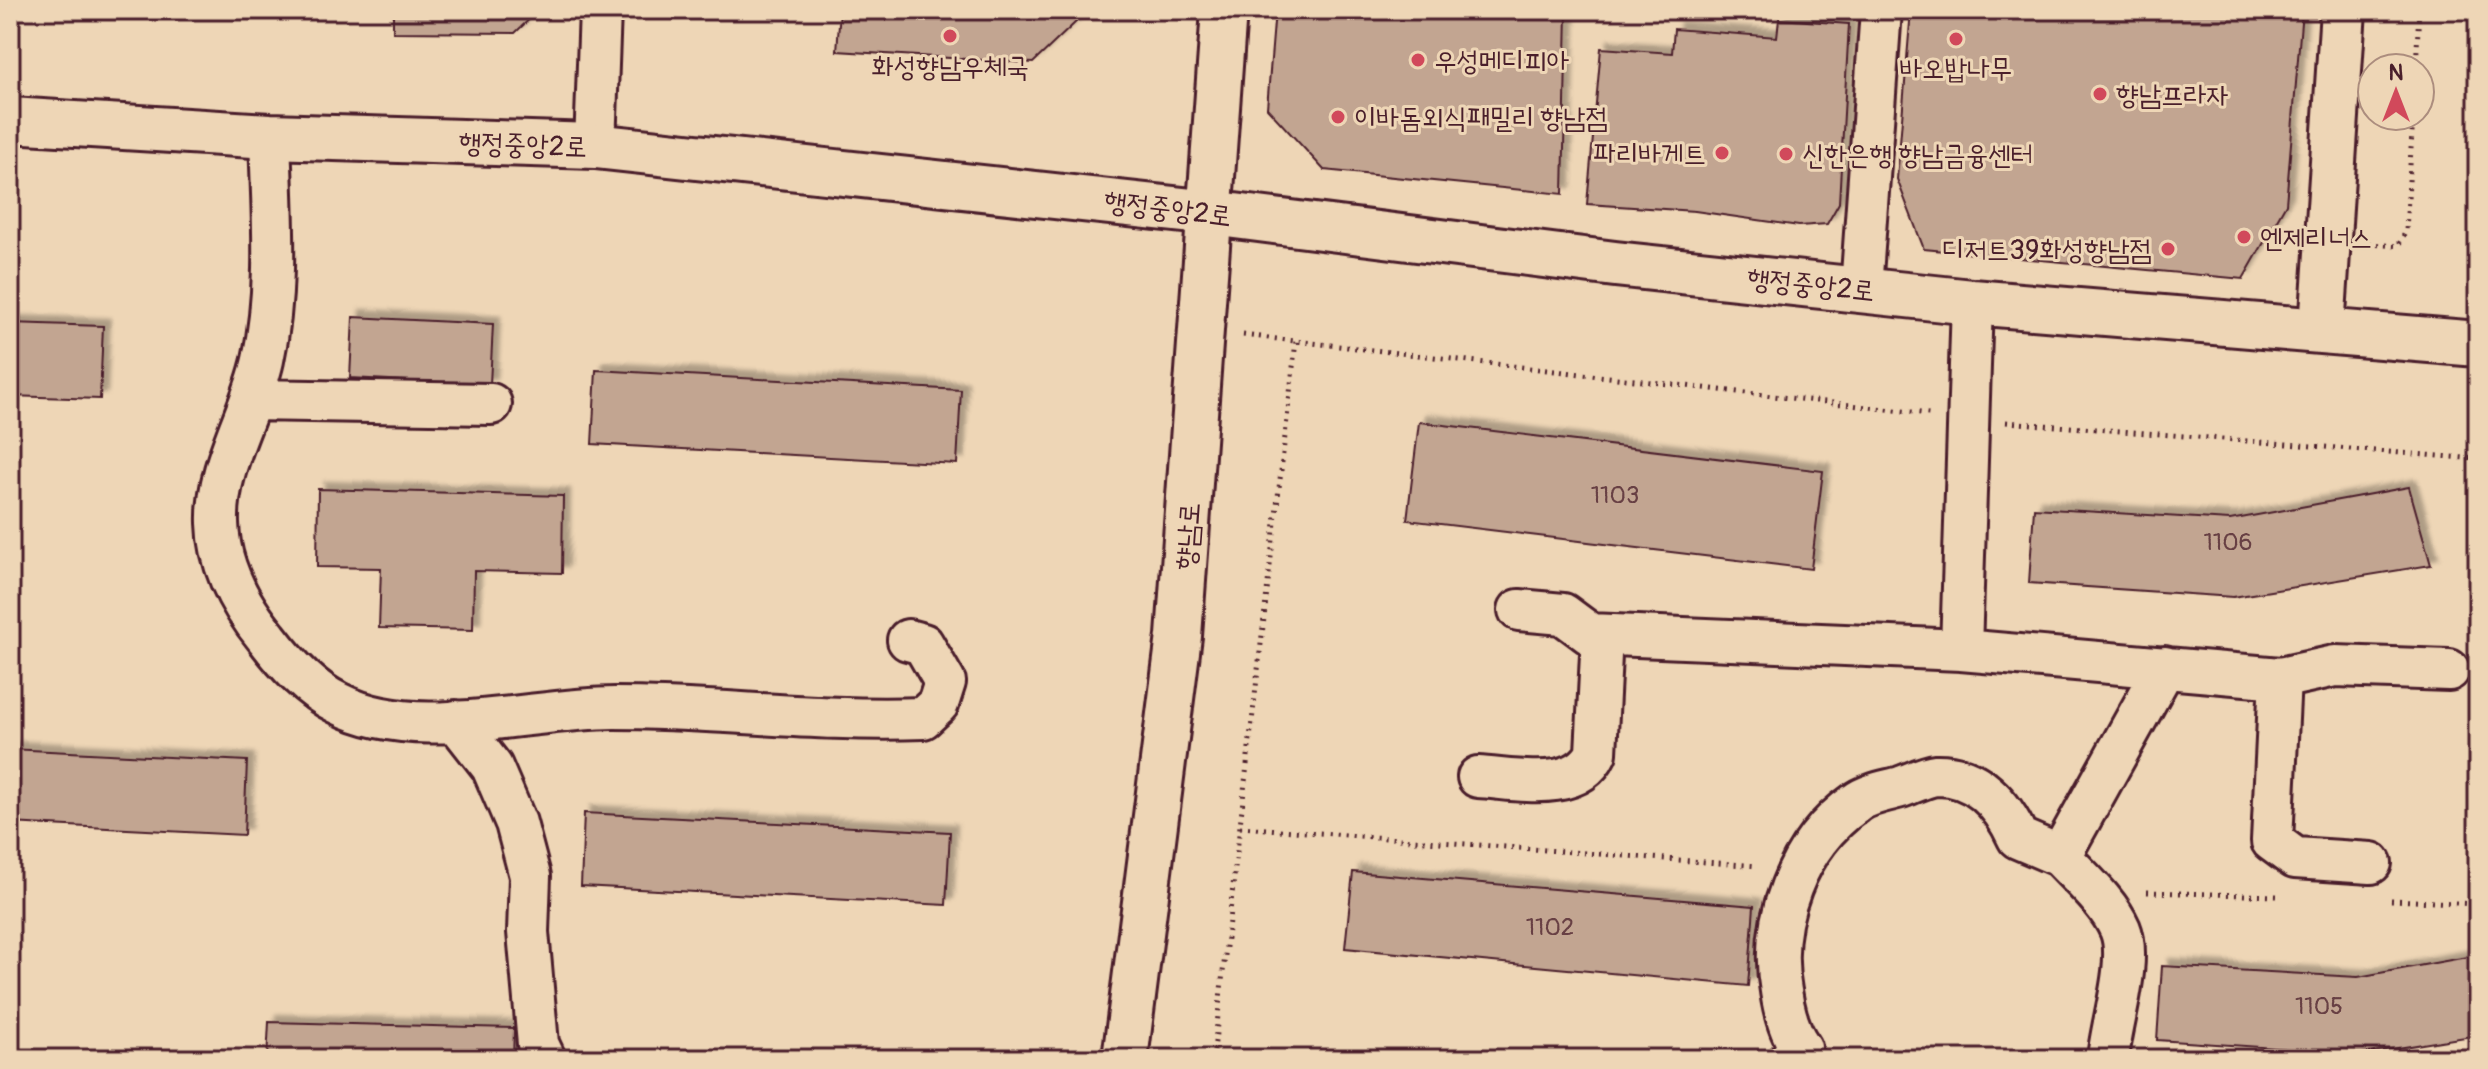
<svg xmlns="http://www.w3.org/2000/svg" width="2488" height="1069" font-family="Pangolin,'Poor Story',sans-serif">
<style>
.building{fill:#c2a591;stroke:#4a1f2b;stroke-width:2;filter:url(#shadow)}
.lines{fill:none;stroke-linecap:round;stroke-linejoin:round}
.street-casing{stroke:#4a1f2b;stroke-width:46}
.secondary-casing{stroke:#4a1f2b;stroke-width:50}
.path{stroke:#4a1f2b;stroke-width:5;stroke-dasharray:2 6;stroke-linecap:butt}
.street{stroke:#eed6b6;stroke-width:40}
.secondary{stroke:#eed6b6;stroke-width:44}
.poi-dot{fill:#d1495b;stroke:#eed6b6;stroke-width:3}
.labels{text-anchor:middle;stroke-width:6;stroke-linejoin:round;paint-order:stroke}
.number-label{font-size:24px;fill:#684044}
.poi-label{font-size:28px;fill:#4a1f2b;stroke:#eed6b6;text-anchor:start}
.street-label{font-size:28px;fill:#4a1f2b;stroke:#eed6b6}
</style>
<defs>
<filter id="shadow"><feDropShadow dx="7" dy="-7" stdDeviation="2" flood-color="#0004"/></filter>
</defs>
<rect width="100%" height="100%" fill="#eed6b6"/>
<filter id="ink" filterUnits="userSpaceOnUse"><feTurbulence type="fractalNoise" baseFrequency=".0125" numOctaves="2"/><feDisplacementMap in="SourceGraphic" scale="16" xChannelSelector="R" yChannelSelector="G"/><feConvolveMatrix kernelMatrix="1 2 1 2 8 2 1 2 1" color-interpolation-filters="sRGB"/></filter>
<g filter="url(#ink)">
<path class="building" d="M393,10H539L515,33L393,32Z
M840,10H1078L1077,21L1033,63L837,51Z
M1275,10L1567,12L1563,194L1324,170L1267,108Z
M1911,10H2302L2286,204L2243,279L1924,249L1897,179Z
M1779,19L1849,24L1839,203L1827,224L1799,226L1695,211L1587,204L1601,48L1672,53L1674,29L1777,37Z
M353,317L493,324L490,385L350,378Z
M10,323L103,326L100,399L10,396Z
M596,370L961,390L957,464L592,444Z
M1419,422L1823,471L1811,569L1407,520Z
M2409,487L2431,565L2233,597L2029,583L2034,508L2230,520Z
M318,489L563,496L562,573L474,571L473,630L379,628L381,568L317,567Z
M10,749L247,761L244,835L10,823Z
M584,813L950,832L946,905L581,886Z
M1353,872L1754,906L1748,986L1345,948Z
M2478,955V1035L2361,1054L2157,1040L2162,966L2358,977Z
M269,1022L514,1028L513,1059H267Z"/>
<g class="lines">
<g class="street-casing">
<path id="street" d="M270,136C272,211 279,287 263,360C251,415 216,465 218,523C219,566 240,605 267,638C286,663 309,689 338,703C417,744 530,708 614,708C717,708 819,722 923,718L938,704L945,682L923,644L908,640
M595,146L600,10
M1861,289L1881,10
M251,400L491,404
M1519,610L1563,614L1590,634L1961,650L1972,302
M1961,650L2280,678L2335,666L2449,670
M2280,678L2272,841L2295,858L2371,863
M456,721L492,767L516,823L530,876L528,932L538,1044L545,1059
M1478,777C1516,779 1577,794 1596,753L1602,635
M1790,1059L1801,1048C1789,1032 1784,1011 1781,991C1768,923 1797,844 1856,803C1867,794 1887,791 1901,787C1912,783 1926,776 1936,775C1977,774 2003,805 2018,838L2060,856
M2108,1059C2111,1024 2133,960 2120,929C2108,901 2080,878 2060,856L2165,667"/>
</g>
<g class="secondary-casing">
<path id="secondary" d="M10,120L270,136L595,146L1211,213L1615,264L1972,302L2478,344
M2322,329L2343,10
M1125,1059L1179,636L1224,10"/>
</g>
<path class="path" d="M2416,68L2419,10
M2369,244L2398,246L2406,231L2413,116
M1243,335L1929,414
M2006,422L2478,459
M1240,827L1758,866
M2147,892L2277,896
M2391,900L2478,904
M1213,1059L1296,341"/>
<use href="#street" class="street"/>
<use href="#secondary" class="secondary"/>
</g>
</g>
<g class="poi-dot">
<circle cx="950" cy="36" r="8"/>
<circle cx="1956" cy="39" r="8"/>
<circle cx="1418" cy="60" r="8"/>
<circle cx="2100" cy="94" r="8"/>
<circle cx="1338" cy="117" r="8"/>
<circle cx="1722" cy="153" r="8"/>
<circle cx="1786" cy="154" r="8"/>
<circle cx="2244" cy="237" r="8"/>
<circle cx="2168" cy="249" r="8"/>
</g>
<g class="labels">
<g class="number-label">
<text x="1615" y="503">1103</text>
<text x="2228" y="550">1106</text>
<text x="1550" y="935">1102</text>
<text x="2319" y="1014">1105</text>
</g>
<g class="poi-label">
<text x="1434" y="70">우성메디피아</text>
<text x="950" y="76" text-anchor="middle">화성향남우체국</text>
<text x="1956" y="78" text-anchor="middle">바오밥나무</text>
<text x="2116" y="104">향남프라자</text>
<text x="1354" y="127">이바돔외식패밀리 향남점</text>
<text x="1706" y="163" text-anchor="end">파리바게트</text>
<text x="1802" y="164">신한은행 향남금융센터</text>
<text x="2260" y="247">엔제리너스</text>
<text x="2152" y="259" text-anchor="end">디저트39화성향남점</text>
</g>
<g class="street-label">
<text transform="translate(523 144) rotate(2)" y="10">행정중앙2로</text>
<text transform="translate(1168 208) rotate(7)" y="10">행정중앙2로</text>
<text transform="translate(1811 284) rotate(6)" y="10">행정중앙2로</text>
<text transform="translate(1187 536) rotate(-86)" y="10">향남로</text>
</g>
</g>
<rect width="2488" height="1069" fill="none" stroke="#eed6b6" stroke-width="40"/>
<rect x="20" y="20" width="2448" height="1029" fill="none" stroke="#4a1f2b" stroke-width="3" filter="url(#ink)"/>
<g transform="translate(2396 92)"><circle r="38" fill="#eed6b6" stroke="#ac8d7e" stroke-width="2"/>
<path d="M0-6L14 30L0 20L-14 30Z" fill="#d1495b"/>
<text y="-12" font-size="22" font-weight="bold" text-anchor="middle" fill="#4a1f2b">N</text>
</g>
</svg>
